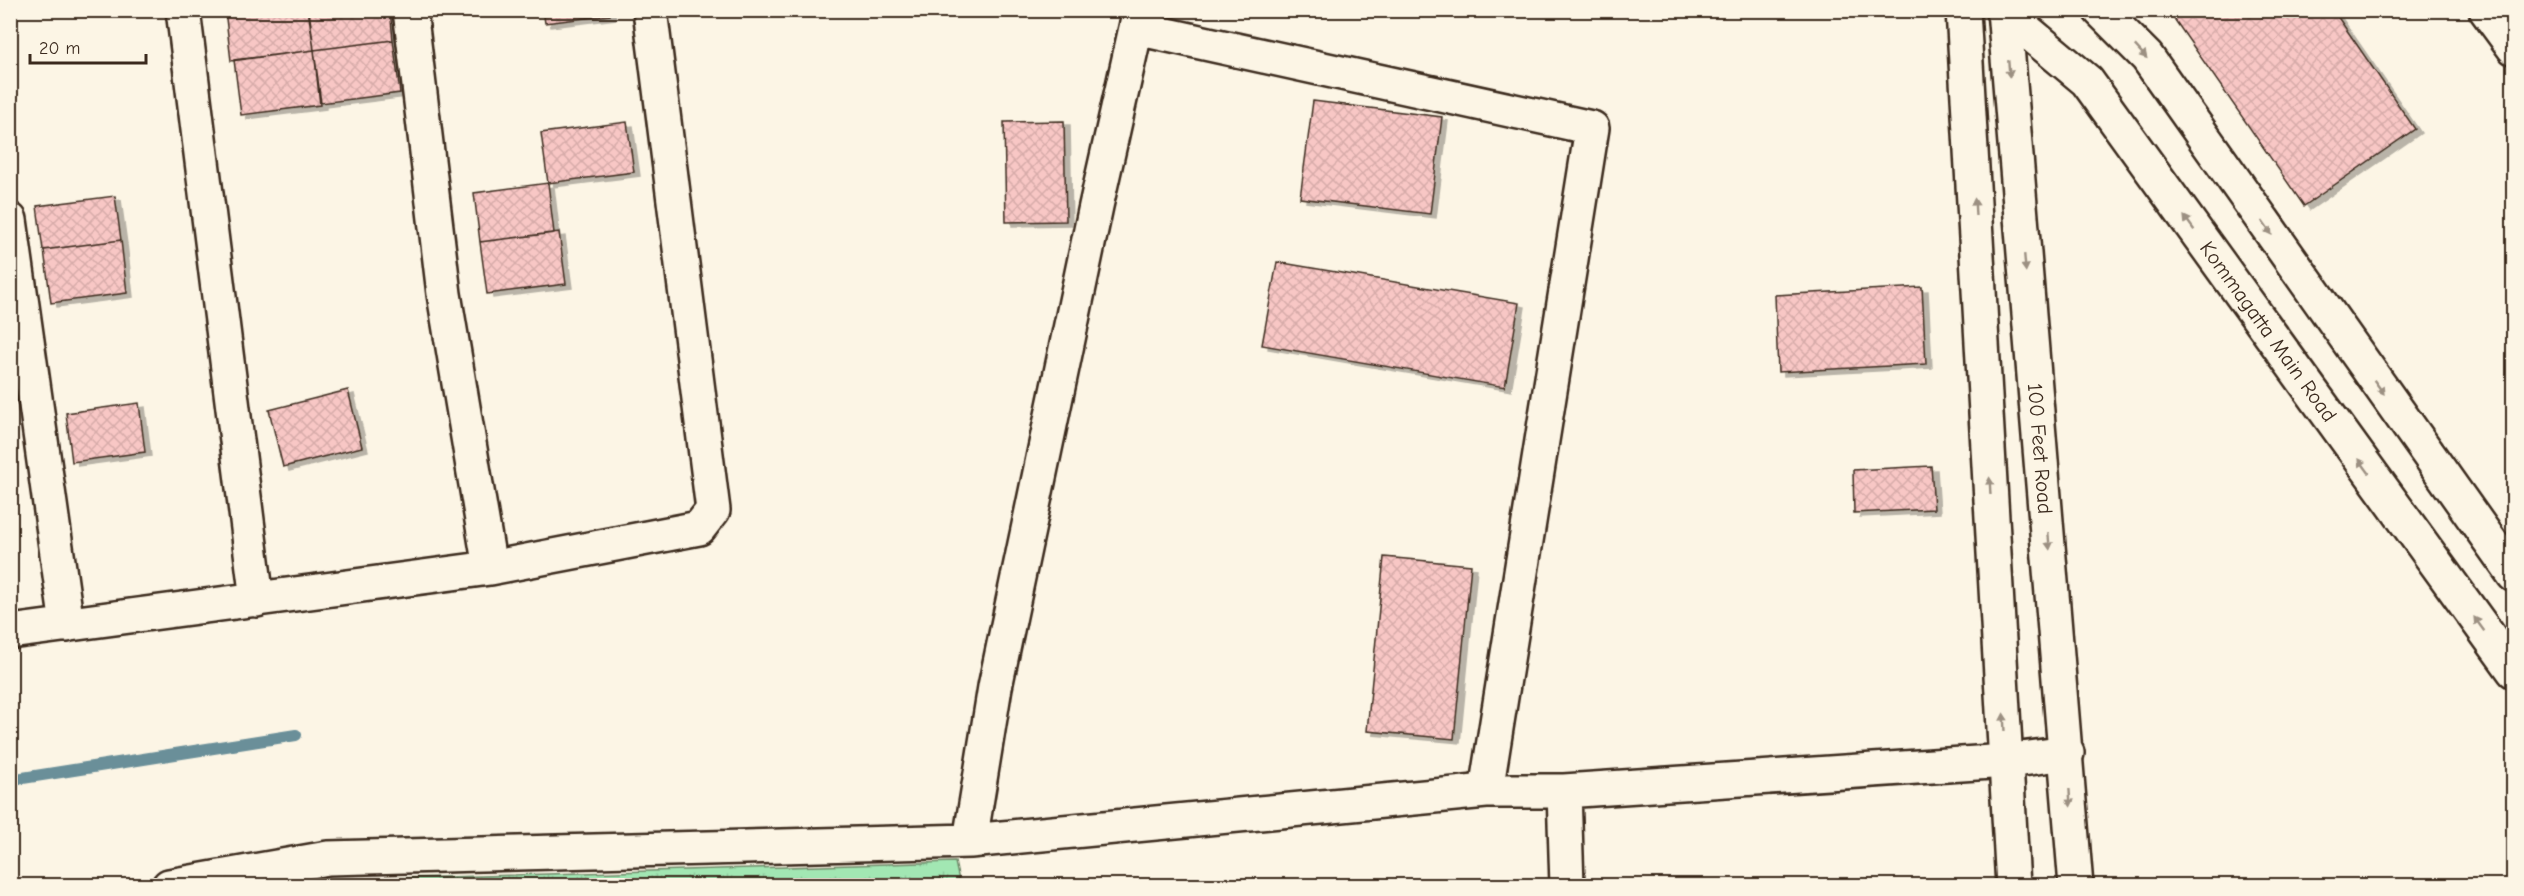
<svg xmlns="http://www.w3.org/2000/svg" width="2524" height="896" font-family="'Comic Neue',sans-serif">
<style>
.grass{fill:url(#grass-tufts);stroke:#6e8868;stroke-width:1.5}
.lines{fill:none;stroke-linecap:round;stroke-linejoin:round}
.stream{stroke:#6a8f99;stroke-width:12}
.building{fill:url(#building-cross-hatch);stroke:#3b2a1e;stroke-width:1.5;filter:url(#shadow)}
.minor-casing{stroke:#3b2a1e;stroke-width:38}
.secondary-casing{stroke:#3b2a1e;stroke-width:38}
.minor{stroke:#fcf5e5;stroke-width:33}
.secondary{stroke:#fcf5e5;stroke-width:33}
.oneway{fill:#9c9082}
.labels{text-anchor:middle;stroke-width:4.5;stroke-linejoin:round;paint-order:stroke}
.street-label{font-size:21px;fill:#3b2a1e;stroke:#fcf5e5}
</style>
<defs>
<pattern id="grass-tufts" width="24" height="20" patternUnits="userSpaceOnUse" patternTransform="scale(1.5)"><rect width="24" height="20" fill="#a2e7b3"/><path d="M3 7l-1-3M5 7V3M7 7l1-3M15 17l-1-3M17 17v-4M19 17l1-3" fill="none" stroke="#8cc69a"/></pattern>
<pattern id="building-cross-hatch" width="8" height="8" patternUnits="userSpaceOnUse" patternTransform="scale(1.5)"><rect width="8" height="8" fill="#f8c7c5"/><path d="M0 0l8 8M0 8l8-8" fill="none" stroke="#d6aba9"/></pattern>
<filter id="shadow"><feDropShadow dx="6" dy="4" stdDeviation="0" flood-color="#0004"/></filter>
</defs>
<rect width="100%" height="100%" fill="#fcf5e5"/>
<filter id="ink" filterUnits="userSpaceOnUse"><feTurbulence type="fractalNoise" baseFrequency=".0167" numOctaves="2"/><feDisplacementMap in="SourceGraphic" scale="12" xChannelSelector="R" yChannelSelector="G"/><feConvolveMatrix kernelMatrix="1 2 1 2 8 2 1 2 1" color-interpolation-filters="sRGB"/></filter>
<g filter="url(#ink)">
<path class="grass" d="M955,862L960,885L377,886V879Z"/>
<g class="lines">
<path class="stream" d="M10,780L296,735"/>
</g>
<path class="building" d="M225,10H309L314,50L231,61Z
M308,10H390L393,40L314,50Z
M543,10H609L610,15L545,23Z
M2168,10H2333L2415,129L2304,206Z
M393,40L400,93L321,103L314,50Z
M314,50L320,105L241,115L234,60Z
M1313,101L1442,117L1430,214L1300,198Z
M1064,121L1066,221L1006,222L1004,122Z
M627,122L634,172L548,183L541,133Z
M548,183L554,233L480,242L474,193Z
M115,196L121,240L43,250L37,206Z
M559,232L566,284L487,294L480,242Z
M121,240L127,293L51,303L44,250Z
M1277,262L1519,303L1505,387L1262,345Z
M1922,287L1926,364L1778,372L1775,295Z
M348,390L362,447L283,467L269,410Z
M139,403L145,452L72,462L66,413Z
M1931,466L1934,509L1854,513L1853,470Z
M1384,557L1471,565L1454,739L1367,731Z"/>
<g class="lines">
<g class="minor-casing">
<path id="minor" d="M183,10L257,600
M410,10L444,294L490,568
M2486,10L2514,48
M1136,28L1592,128L1486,791
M10,220L67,625
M10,632L490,568L699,528L713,510L650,10
M1564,791L1567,886
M970,841L995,687L1096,206L1140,10
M169,886L328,858L970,841L1486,791H1564L2006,761L2067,753"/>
</g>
<g class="secondary-casing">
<g id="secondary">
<path d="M1963,10L2013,886"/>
<path id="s1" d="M2002,10L2087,81L2514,671"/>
<path id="s2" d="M2004,10L2076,886"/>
<path d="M2100,10L2147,57L2514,575"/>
</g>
</g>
<use href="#minor" class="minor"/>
<use href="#secondary" class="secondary"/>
</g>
<defs><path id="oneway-solid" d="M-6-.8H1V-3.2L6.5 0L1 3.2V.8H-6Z" transform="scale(1.5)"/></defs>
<g class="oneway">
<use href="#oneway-solid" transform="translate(2141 52) rotate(47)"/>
<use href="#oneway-solid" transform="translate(2009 69) rotate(85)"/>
<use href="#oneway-solid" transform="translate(1975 207) rotate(-93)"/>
<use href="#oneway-solid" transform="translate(2189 223) rotate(-126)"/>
<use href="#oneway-solid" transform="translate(2267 228) rotate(55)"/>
<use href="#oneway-solid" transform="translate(2025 263) rotate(85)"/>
<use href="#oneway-solid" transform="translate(2379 387) rotate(54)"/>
<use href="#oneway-solid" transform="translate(2364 466) rotate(-126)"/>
<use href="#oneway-solid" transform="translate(1990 486) rotate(-93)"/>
<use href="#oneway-solid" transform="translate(2049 541) rotate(85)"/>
<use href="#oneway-solid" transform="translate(2479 624) rotate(-126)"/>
<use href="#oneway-solid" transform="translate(2004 722) rotate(-93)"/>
<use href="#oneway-solid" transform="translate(2070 798) rotate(86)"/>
</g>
</g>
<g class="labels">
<g class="street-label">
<text dy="7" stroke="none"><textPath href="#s1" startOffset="420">Kommagatta Main Road</textPath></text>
<text dy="7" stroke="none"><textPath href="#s2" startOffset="440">100 Feet Road</textPath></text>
</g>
</g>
<rect width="2524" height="896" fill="none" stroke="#fcf5e5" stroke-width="36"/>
<rect x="18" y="18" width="2488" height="860" fill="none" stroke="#3b2a1e" stroke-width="2" filter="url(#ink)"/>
<path d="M30 54v9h116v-9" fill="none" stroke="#3b2a1e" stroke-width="3"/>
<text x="39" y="54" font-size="18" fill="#3b2a1e" stroke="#fcf5e5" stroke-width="4.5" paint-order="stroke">20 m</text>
</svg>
